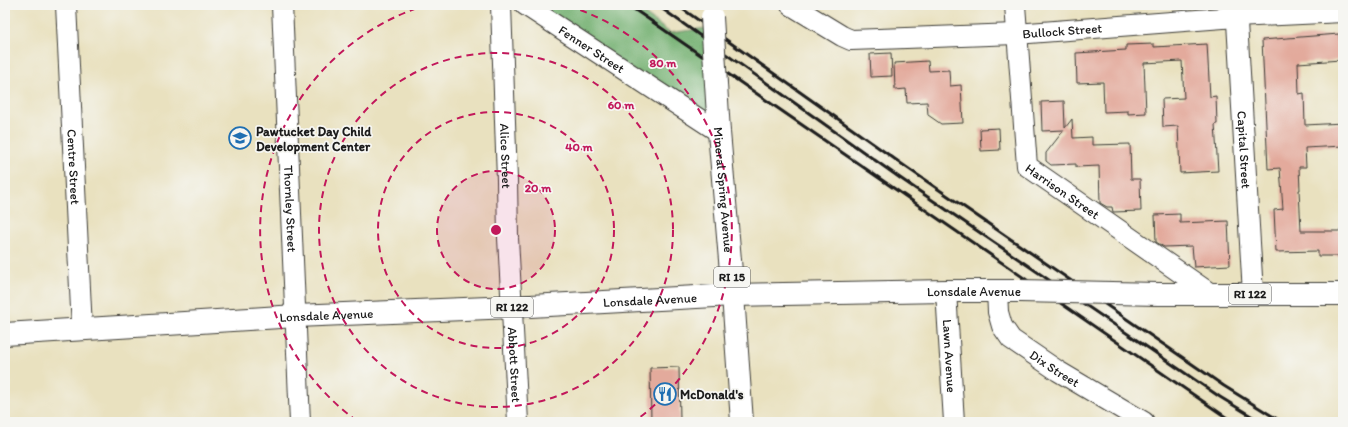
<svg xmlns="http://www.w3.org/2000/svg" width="1348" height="427" font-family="Itim,sans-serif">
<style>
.forest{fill:#73b071;stroke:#486646}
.building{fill:#e3aa9c}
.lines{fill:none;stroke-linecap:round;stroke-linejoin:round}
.minor-casing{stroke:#3b3a34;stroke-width:22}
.major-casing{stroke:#3b3a34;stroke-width:24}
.minor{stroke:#fff;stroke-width:20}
.major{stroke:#fff;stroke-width:22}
.rail{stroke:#1c1c1c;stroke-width:3}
.major-bridge-casing{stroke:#3b3a34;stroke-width:24;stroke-linecap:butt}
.major-bridge{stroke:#fff;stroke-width:22}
.ring{fill:none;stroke:#c2185b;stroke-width:2;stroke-dasharray:7 5}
.labels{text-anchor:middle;stroke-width:3.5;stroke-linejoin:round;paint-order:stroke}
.shield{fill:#f6f6f2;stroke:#5d5d5c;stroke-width:1}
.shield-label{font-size:12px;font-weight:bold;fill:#1c1c1c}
.street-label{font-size:13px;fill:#1c1c1c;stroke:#f6f6f2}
.poi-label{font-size:13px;font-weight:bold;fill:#1c1c1c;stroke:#f6f6f2;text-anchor:start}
.centre{fill:#c2185b;stroke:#f6f6f2;stroke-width:2}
.ring-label{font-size:12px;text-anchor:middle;font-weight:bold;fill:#c2185b;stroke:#f6f6f2;stroke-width:3.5;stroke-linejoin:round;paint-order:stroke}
</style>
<rect width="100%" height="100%" fill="#f6f6f2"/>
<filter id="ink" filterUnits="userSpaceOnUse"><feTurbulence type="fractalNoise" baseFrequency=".025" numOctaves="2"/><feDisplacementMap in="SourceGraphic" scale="8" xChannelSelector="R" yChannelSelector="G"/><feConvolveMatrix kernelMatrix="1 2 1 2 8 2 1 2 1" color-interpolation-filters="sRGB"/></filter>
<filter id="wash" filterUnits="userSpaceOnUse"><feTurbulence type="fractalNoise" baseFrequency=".012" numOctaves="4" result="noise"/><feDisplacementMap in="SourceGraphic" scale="16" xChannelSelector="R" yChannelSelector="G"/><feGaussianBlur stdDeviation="0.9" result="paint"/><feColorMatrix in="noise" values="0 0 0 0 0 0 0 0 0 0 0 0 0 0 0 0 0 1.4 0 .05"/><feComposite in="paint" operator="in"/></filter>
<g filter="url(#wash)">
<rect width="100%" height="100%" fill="#e9e1bf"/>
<path class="forest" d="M529,5H633L670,33L714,27L721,130Z"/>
<g id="blocks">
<path class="building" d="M1339,34L1341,60L1298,63L1299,94L1304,93L1305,125L1343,123V146L1305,148L1306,167H1299L1300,190H1299L1301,231H1343V256H1318V251L1276,252L1274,210L1283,209L1280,168L1268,169L1262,40Z
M1154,44V47L1207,44L1210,97L1216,96L1217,124H1215L1218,171L1180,173L1178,126L1163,127L1162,99L1184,98L1182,61L1144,63L1146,113L1128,114V111L1104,112L1103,82L1077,83L1076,53L1126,50V45Z
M891,53L892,76L871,77L870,54Z
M928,61L929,71L949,70L950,86L961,85L963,123L941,124L928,115L927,102L907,103L906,89L895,90L894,63Z
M1064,101L1065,128L1072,119L1073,138L1092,137V145L1130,144L1131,179H1140L1141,211L1113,212L1112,207H1107L1100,203L1099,166L1076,167V164L1051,165L1046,161V153L1064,130L1042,131L1041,102Z
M999,128L1000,150L981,151L980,129Z
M1180,214V223L1228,221L1230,265L1194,267L1192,246L1164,247L1156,242L1155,215Z
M679,367L680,420L651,421L650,368Z"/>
</g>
</g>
<g filter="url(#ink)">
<use href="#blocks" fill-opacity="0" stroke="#3b3a34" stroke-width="1"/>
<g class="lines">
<g class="minor-casing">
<g id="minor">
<path id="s1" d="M66,5L82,329"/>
<path id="s2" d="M282,5L300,422"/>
<path id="s3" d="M501,5L507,180L508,238L518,422"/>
<path id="s4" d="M525,5L719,132"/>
<path id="s5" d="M791,5L842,36L851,40L1016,34L1236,17L1343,12"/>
<path id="s6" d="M1015,5L1027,166L1211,294"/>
<path id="s7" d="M1236,5L1253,294"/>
<path id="s8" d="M946,291L954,422"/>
<path id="s9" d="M997,291L998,312L1002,326L1011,339L1058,371L1144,422"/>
</g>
</g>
<g class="major-casing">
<g id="major">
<path id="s10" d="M716,84L719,132L733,295L742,422"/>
<path d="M1158,294H1343"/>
<path id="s11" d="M5,334L296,316L512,307L733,295L946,291H1020"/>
</g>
</g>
<use href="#minor" class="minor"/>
<use href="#major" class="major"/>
<path class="rail" d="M628,5L1233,422
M657,5L900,178L1220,397L1261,422
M677,5L906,167L1224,386L1282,422"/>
<g class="major-bridge-casing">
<path id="major-bridge" d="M712,17L716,84
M1020,291L1158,294"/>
</g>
<use href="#major-bridge" class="major-bridge"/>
</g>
</g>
<circle cx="496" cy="230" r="59" fill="#c2185b" fill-opacity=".12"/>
<g class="ring">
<circle cx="496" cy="230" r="59"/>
<circle cx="496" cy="230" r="118"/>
<circle cx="496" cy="230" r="177"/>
<path d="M357 421A236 236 0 0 1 423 6M569 6A236 236 0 0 1 635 421"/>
</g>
<defs>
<g id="school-ring" transform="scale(1.15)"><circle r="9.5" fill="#f6f6f2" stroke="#1f6fb2" stroke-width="1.5"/><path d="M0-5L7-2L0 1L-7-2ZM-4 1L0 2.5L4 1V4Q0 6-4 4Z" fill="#1f6fb2"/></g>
<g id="restaurant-ring" transform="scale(1.15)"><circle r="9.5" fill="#f6f6f2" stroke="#1f6fb2" stroke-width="1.5"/><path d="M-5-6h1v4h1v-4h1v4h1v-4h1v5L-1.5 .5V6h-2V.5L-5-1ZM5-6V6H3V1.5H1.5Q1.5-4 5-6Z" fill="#1f6fb2"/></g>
</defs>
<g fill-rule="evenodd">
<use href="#school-ring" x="240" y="138"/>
<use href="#restaurant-ring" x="665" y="394"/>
</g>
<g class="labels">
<g class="shield">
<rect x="714" y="267" width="36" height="20" rx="3"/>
<rect x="1229" y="284" width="42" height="20" rx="3"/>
<rect x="491" y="297" width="42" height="20" rx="3"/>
</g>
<g class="shield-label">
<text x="732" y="281">RI 15</text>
<text x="1250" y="298">RI 122</text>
<text x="512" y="311">RI 122</text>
</g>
<g class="street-label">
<text dy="5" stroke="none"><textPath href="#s5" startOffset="281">Bullock Street</textPath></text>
<text dy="5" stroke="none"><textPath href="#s4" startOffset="80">Fenner Street</textPath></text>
<text dy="5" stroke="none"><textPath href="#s7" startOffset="145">Capital Street</textPath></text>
<text dy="5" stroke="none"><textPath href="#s3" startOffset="151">Alice Street</textPath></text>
<text dy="5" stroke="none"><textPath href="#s1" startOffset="162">Centre Street</textPath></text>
<text dy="5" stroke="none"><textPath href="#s6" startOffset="205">Harrison Street</textPath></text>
<text dy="5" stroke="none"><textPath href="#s10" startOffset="106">Mineral Spring Avenue</textPath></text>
<text dy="5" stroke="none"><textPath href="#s2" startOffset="204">Thornley Street</textPath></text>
<text dy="5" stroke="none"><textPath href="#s11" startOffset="970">Lonsdale Avenue</textPath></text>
<text dy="5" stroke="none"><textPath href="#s11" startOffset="646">Lonsdale Avenue</textPath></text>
<text dy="5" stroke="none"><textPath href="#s11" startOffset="322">Lonsdale Avenue</textPath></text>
<text dy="5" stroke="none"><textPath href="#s8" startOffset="65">Lawn Avenue</textPath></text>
<text dy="5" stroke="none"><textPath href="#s3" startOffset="360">Abbott Street</textPath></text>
<text dy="5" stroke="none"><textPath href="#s9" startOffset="104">Dix Street</textPath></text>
</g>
<g class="poi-label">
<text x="256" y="136">Pawtucket Day Child<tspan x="256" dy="15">Development Center</tspan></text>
<text x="680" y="399">McDonald's</text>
</g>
</g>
<circle cx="496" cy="230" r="6" class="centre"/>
<g class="ring-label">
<text x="663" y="67">80 m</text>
<text x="621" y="109">60 m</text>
<text x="579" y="151">40 m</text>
<text x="538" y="192">20 m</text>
</g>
<rect width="1348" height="427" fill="none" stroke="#f6f6f2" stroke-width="20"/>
</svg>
